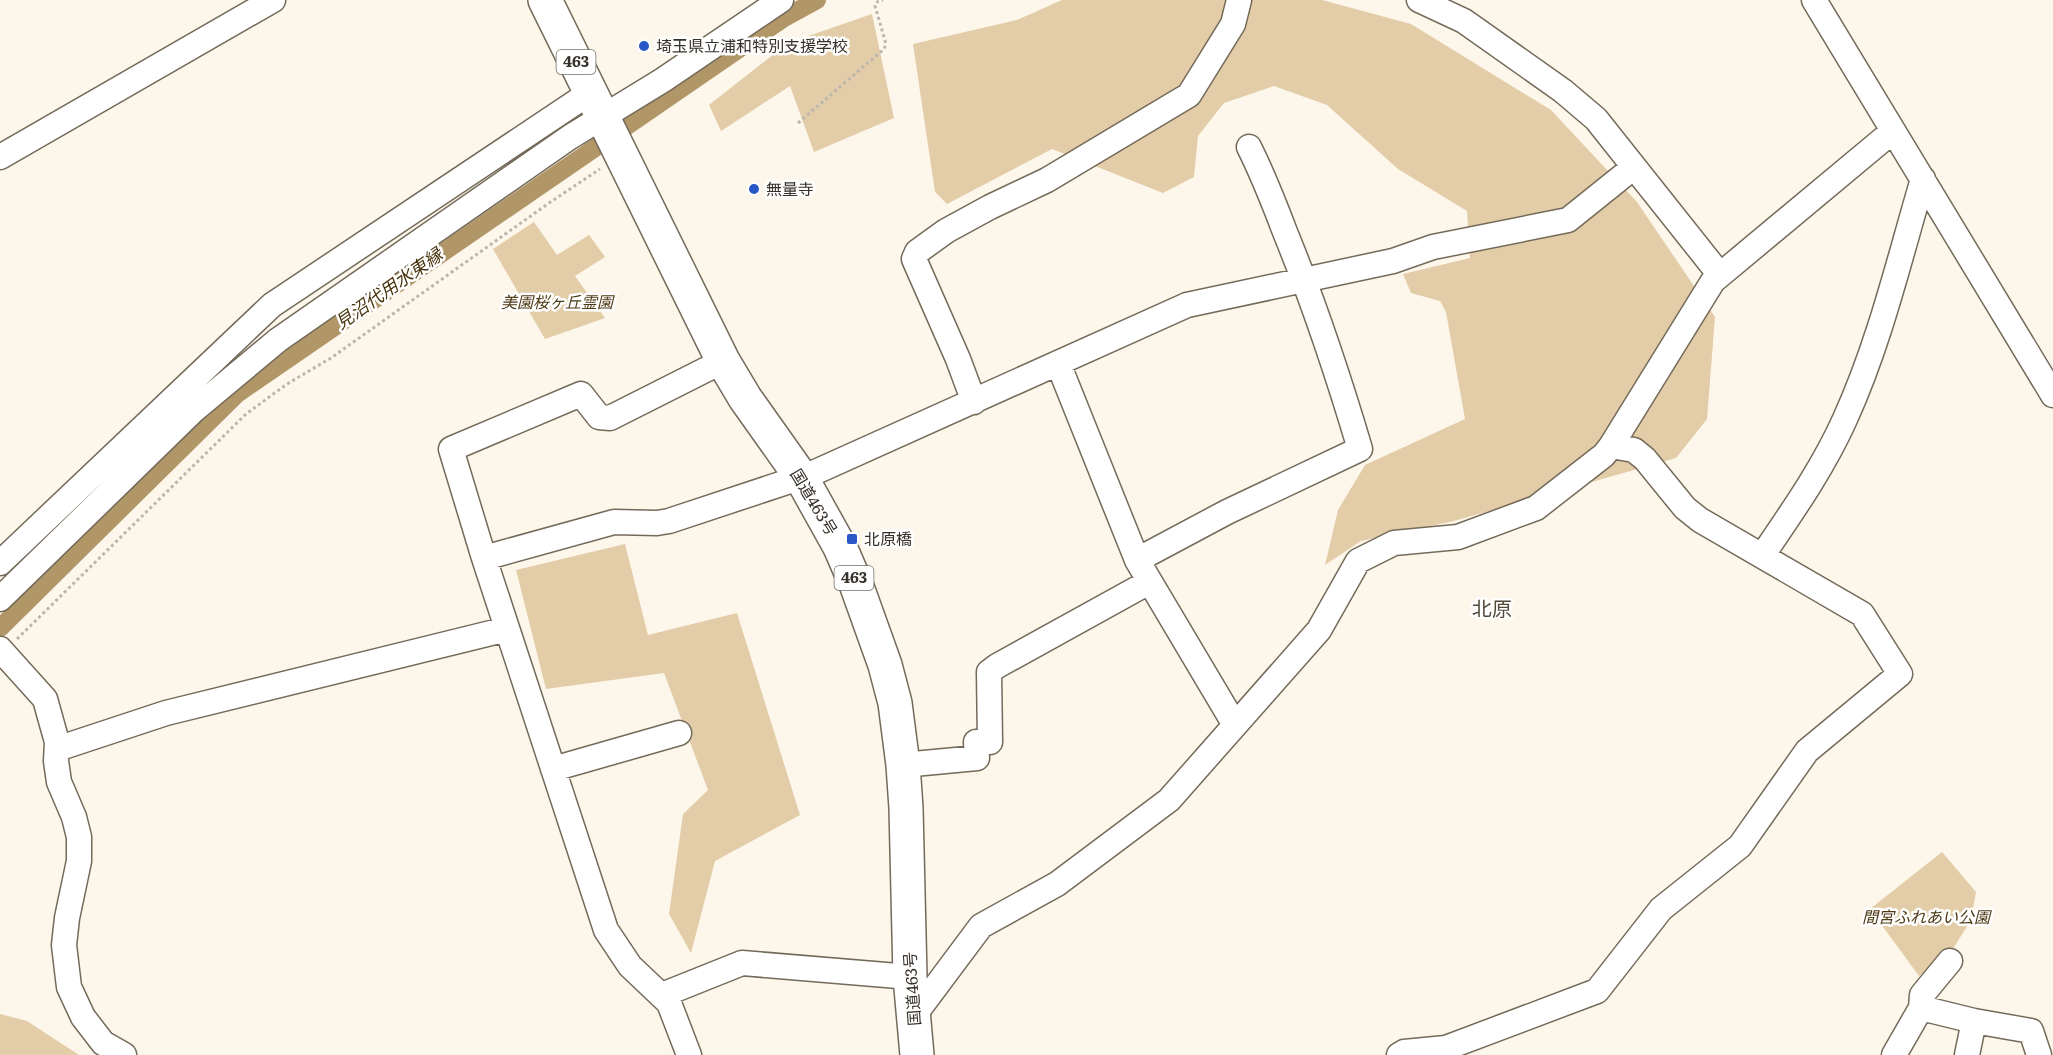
<svg xmlns="http://www.w3.org/2000/svg" width="2053" height="1055" font-family="Literata,'Noto Sans JP',serif">
<style>
.green{fill:#e3cda8}
.lines{fill:none;stroke-linecap:round;stroke-linejoin:round}
.canal{stroke:#b19668;stroke-width:18}
.minor-casing{stroke:#746a5a;stroke-width:27}
.highway-casing{stroke:#746a5a;stroke-width:36}
.path{stroke:#bcb6ac;stroke-width:3;stroke-dasharray:3 3;stroke-linecap:butt}
.minor{stroke:#fff;stroke-width:24}
.highway{stroke:#fff;stroke-width:33}
.poi-dot{fill:#2957c6;stroke:#fff;stroke-width:2}
.labels{text-anchor:middle;stroke-width:5;stroke-linejoin:round;paint-order:stroke}
.shield{fill:#fff;stroke:#726f6a;stroke-width:1.5}
.shield-label{font-size:15px;font-weight:bold;fill:#36312a}
.poi-label{font-size:16px;fill:#36312a;stroke:#fff;text-anchor:start}
.park-label{font-size:16px;font-style:italic;fill:#4e3a14;stroke:#fff}
.street-label{font-size:16px;fill:#36312a;stroke:#fff}
.water-label{font-size:18px;font-style:italic;fill:#49350f;stroke:#fff}
.quarter-label{font-size:20px;fill:#544a3a;stroke:#fff}
</style>
<rect width="100%" height="100%" fill="#fdf6eb"/>
<path class="green" d="M1062,0H1322L1411,24L1551,110L1637,202L1715,317L1707,419L1676,458L1454,521L1361,541L1325,565L1338,510L1365,465L1465,419L1446,312L1440,301L1411,293L1403,274L1470,258L1467,211L1398,169L1327,105L1274,86L1224,103L1198,136L1194,177L1163,193L1052,149L947,204L935,192L913,44L1017,20Z
M872,14L894,118L814,152L790,86L721,131L709,105L788,43Z
M534,222L557,255L589,235L605,257L575,276L605,318L545,339L493,249Z
M625,544L648,635L737,613L800,815L715,861L691,953L669,914L683,814L708,790L664,673L546,689L516,570Z
M1942,852L1976,892L1971,920L1951,952L1919,976L1870,909Z
M0,1014L27,1021L79,1055H0Z"/>
<g class="lines">
<path class="canal" d="M0,628L237,394L784,18L817,0"/>
<g class="minor-casing">
<path id="minor" d="M1419,0L1464,21L1563,91L1596,119L1720,275
M1814,0L2053,395
M0,157L273,0
M1058,363L1137,560L1235,725
M974,402L958,359L914,259L917,252L946,231L990,207L1047,180L1189,95L1233,24L1239,0
M1762,556C1792,512 1823,468 1845,419C1880,342 1899,260 1923,179
M484,558L614,522L657,523L669,521L811,474L1187,305L1393,261L1433,247L1568,220L1634,167
M1137,560L1227,512L1360,449C1338,375 1314,303 1285,232C1274,203 1263,175 1249,147
M0,563L272,305L591,92
M0,599L194,410L278,340L570,137L663,80L781,0
M0,649L45,699L57,742L56,761L59,782L74,817L79,837V861L67,918L64,945L69,987L83,1017L103,1043L124,1055
M57,749L166,713L507,629
M903,765L977,758L976,742H990L989,672L997,666L1149,582
M553,769L679,733
M662,995L742,963L910,977
M1921,1008L1974,1021L2031,1031L2039,1055
M913,1017L981,926L1057,884L1169,800L1319,630L1358,561L1394,543L1458,537L1536,508L1604,455L1611,446L1713,281L1893,131
M689,1055L669,1003L630,966L606,930L484,558L451,449L581,394L599,417L610,418L723,361
M1399,1055L1404,1052L1446,1048L1597,991L1661,909L1740,846L1807,751L1900,674L1862,614L1700,520L1685,508L1645,459L1634,450L1611,446
M1894,1055L1921,1008L1922,995L1950,961
M1967,1055L1974,1021"/>
</g>
<g class="highway-casing">
<path id="highway" d="M545,0L723,361L745,398L801,477L840,547L856,584L885,665L895,703L903,765L906,808L910,977L917,1055"/>
</g>
<path class="path" d="M798,123L884,49L886,44L875,6L878,1L883,0
M17,639L246,414L287,384L331,358L549,203L600,169"/>
<use href="#minor" class="minor"/>
<use href="#highway" class="highway"/>
</g>
<g class="poi-dot">
<circle cx="644" cy="46" r="6"/>
<circle cx="754" cy="189" r="6"/>
<rect x="846" y="533" width="12" height="12" rx="3"/>
</g>
<g class="labels">
<g class="shield">
<rect x="556.5" y="50" width="39" height="24" rx="4.5"/>
<rect x="834.5" y="566" width="39" height="24" rx="4.5"/>
</g>
<g class="shield-label">
<text x="576" y="67">463</text>
<text x="854" y="583">463</text>
</g>
<g class="poi-label">
<text x="656" y="52">埼玉県立浦和特別支援学校</text>
<text x="766" y="195">無量寺</text>
<text x="864" y="545">北原橋</text>
</g>
<g class="park-label">
<text x="557" y="308">美園桜ヶ丘霊園</text>
<text x="1926" y="923">間宮ふれあい公園</text>
</g>
<g class="street-label">
<text transform="translate(814 502) rotate(59)" y="6">国道463号</text>
<text transform="translate(912 989) rotate(-94)" y="6">国道463号</text>
</g>
<g class="water-label">
<text transform="translate(389 289) rotate(-35)" y="6">見沼代用水東縁</text>
</g>
<g class="quarter-label">
<text x="1492" y="616">北原</text>
</g>
</g>
</svg>
